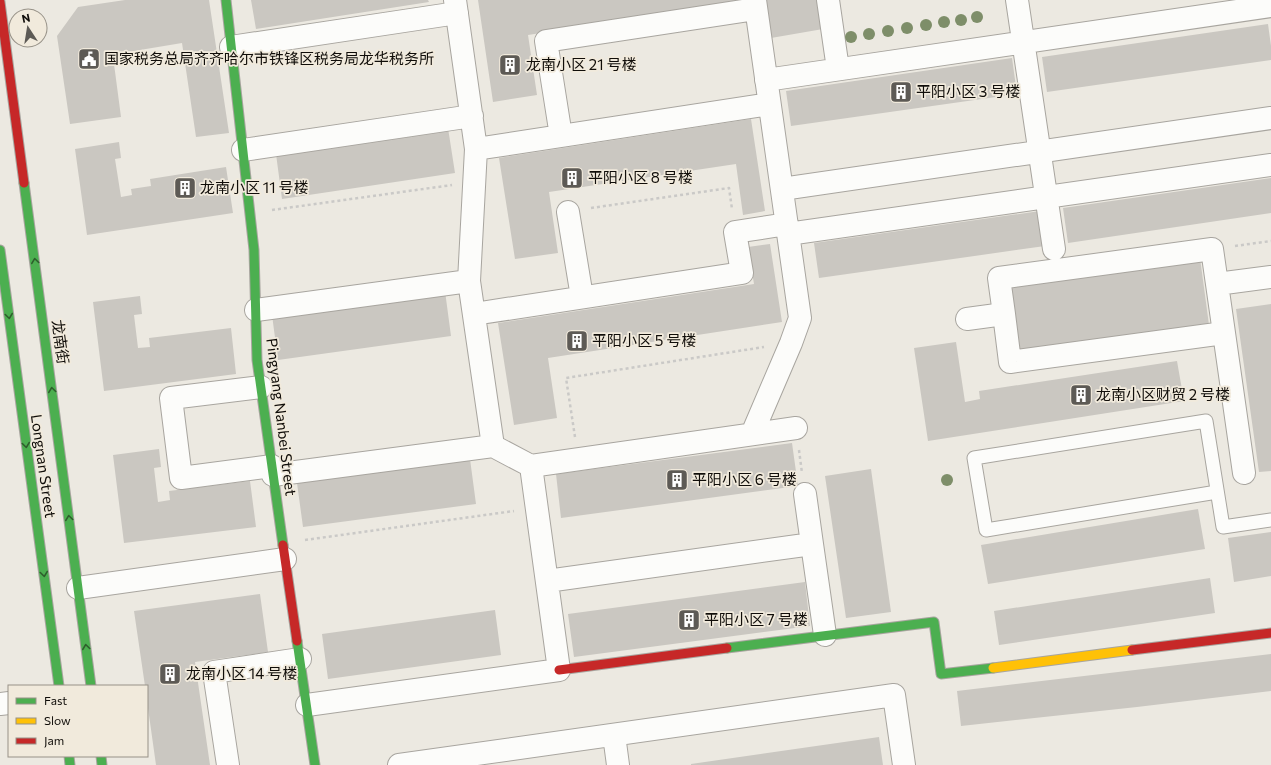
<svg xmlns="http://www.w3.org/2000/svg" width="1271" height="765" font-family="Commissioner,'Noto Sans SC',sans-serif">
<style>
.building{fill:#cac7c1}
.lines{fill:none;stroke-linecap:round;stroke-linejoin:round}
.lane-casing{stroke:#a8a59f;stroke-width:15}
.street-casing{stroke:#a8a59f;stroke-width:24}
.fast-casing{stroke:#a8a59f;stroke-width:11}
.slow-casing{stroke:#a8a59f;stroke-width:11}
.jam-casing{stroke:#a8a59f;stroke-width:11}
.path{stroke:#cac9c7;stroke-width:2.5;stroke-dasharray:3 3;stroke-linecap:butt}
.lane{stroke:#fcfcfa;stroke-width:13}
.street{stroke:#fcfcfa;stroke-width:22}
.fast{stroke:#4caf50;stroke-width:9}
.slow{stroke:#ffc107;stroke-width:9}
.jam{stroke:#c62828;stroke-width:9}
.tree{fill:#7e8e69}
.oneway{stroke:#2e5e2c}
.labels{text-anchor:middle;stroke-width:3.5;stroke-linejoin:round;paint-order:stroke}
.poi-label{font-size:15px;fill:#100d09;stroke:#f1eadc;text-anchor:start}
.street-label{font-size:15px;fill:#100d09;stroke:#f1eadc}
</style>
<rect width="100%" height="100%" fill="#ece9e1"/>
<path class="building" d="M125,0H209L229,133L196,137L182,43L122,53L114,64L121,117L70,124L57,36L78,7Z
M251,0H428L429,2L256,29Z
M478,0H735L736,3L528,35L537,95L493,102Z
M765,0H818L823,29L771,38Z
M1268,24L1271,46V60L1047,92L1042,57Z
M1012,58L1017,94L791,126L786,91Z
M751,119L765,211L743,215L736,164L549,192L558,253L515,259L499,158Z
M448,128L455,173L282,199L276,154Z
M119,142L121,158L115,159L121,197L132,195L131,189L151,186L150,179L226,167L233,213L87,235L75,149Z
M1271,178V213L1068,243L1063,208Z
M1040,211L1045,246L819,278L814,243Z
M770,244L782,322L548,358L557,418L514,425L498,323L754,284L748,247Z
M1200,258L1209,325L1019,351L1010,285Z
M445,291L451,336L278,360L272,315Z
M140,296L142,314L134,315L138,348L150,347L149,338L231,328L236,374L104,391L93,302Z
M1271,304V471L1259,472L1236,309Z
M956,342L965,402L980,399L979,391L1177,361L1184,401L928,441L914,348Z
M792,443L798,486L561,518L556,474Z
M159,449L161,467L154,468L158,502L170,500L169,491L250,481L256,527L124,543L113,455Z
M470,459L476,504L303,527L297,483Z
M871,469L891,612L846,618L825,476Z
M1198,509L1205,549L988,584L981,545Z
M1271,532V576L1234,582L1228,538Z
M1210,578L1215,613L999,645L994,611Z
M805,582L810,626L574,657L568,614Z
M260,594L268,652L195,662L210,765H156L147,701V686H145L134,611Z
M495,610L501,655L328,679L322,634Z
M1271,654V691L1137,707L961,726L957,691Z
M879,737L883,765H691V764Z"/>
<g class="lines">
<g class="lane-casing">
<path id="lane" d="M1217,492L986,530L974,458L1206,421L1223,527L1271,520"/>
</g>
<g class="street-casing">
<path id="street" d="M455,0L476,149L469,281L493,446L531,466L796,428
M828,0L838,69
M1017,0L1054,249
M231,47L457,13
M766,80L1271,6
M561,136L546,41L756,9
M476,149L769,104
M243,150L472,116
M782,189L1271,118
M568,212L582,297
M788,234L1271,165
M256,310L469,281
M474,314L742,273L735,232L787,224
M1004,314L1010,362L1224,333
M967,319L1004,314L999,278L1212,249L1217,284
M261,387L171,398L181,478L272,466
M752,434L791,343L800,318L755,0
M1244,473L1217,284L1271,277
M273,475L493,446
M805,494L812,544
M547,581L812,544L825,635
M78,588L285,559
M0,704L9,703
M307,705L559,670L531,466
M614,735L618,765
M228,765L214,672L300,659
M399,765L894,695L904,765"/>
</g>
<g class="fast-casing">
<path id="fast" d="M226,0L254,250L257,360L283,545
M24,183L91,686
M0,250L59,686
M297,641L315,765
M727,648L934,622L941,674L993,668
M69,756L70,765
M101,756L102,765"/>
</g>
<g class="slow-casing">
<path id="slow" d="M993,668L1132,650"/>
</g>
<g class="jam-casing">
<path id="jam" d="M0,2L24,183
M283,545L297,641
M1132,650L1271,633
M559,670L727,648"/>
</g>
<path class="path" d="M591,208L729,188L732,209
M272,210L452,185
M1235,246L1271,241
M575,437L566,378L764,347
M799,450L802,473
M305,540L514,511"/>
<use href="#lane" class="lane"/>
<use href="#street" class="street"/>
<use href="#fast" class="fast"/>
<use href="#slow" class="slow"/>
<use href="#jam" class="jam"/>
</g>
<g class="tree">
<circle cx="977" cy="17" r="6"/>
<circle cx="961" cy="20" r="6"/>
<circle cx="944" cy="22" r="6"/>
<circle cx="926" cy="25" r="6"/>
<circle cx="907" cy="28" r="6"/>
<circle cx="888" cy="31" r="6"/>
<circle cx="869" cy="34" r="6"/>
<circle cx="851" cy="37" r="6"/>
<circle cx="947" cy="480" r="6"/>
</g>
<defs><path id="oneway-chevron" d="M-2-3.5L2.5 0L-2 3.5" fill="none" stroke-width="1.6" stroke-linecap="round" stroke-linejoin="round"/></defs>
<g class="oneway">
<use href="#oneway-chevron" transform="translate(35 261) rotate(-98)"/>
<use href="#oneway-chevron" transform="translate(9 316) rotate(82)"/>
<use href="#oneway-chevron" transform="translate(52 390) rotate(-98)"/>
<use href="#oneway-chevron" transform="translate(26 445) rotate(82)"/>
<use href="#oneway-chevron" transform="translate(69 518) rotate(-98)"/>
<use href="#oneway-chevron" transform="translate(44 574) rotate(82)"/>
<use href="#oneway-chevron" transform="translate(86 647) rotate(-98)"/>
</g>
<defs>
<g id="civic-square" transform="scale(1.15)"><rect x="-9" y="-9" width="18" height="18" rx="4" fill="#5d5a55" stroke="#f1eadc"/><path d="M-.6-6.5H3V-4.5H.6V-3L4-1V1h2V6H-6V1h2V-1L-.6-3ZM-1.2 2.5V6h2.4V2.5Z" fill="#fff"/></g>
<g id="building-square" transform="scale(1.15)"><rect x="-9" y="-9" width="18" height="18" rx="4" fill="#5d5a55" stroke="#f1eadc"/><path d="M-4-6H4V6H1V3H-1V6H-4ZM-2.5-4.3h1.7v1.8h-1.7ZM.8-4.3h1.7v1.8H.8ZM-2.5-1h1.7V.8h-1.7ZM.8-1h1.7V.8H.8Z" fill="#fff"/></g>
</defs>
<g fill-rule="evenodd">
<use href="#civic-square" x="89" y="59"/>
<use href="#building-square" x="510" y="65"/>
<use href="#building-square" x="901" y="92"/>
<use href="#building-square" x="572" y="178"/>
<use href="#building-square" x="185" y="188"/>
<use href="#building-square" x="577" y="341"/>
<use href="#building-square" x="1081" y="395"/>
<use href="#building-square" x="677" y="480"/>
<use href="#building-square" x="689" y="620"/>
<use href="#building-square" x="170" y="674"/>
</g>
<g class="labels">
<g class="poi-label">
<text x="104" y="64">国家税务总局齐齐哈尔市铁锋区税务局龙华税务所</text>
<text x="526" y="70">龙南小区 21 号楼</text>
<text x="916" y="97">平阳小区 3 号楼</text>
<text x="588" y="183">平阳小区 8 号楼</text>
<text x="200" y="193">龙南小区 11 号楼</text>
<text x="592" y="346">平阳小区 5 号楼</text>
<text x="1096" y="400">龙南小区财贸 2 号楼</text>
<text x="692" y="485">平阳小区 6 号楼</text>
<text x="704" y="625">平阳小区 7 号楼</text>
<text x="186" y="679">龙南小区 14 号楼</text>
</g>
<g class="street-label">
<text transform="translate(60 342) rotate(82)" y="5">龙南街</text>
<text transform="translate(281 417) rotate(83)" y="5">Pingyang Nanbei Street</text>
<text transform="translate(43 466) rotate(82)" y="5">Longnan Street</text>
</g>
</g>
<rect x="8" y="685" width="140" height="72" fill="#f1eadc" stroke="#979288"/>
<rect x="16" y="698" width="20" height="6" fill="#4caf50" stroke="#979288"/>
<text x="44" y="705" font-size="12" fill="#100d09">Fast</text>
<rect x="16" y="718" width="20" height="6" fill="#ffc107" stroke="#979288"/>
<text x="44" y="725" font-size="12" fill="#100d09">Slow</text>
<rect x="16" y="738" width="20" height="6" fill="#c62828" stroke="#979288"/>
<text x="44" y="745" font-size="12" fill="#100d09">Jam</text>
<g transform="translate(28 28) rotate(348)"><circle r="19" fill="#f1eadc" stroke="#979288"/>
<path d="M0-3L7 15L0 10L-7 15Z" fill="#5d5a55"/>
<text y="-6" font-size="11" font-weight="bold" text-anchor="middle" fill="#100d09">N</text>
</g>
</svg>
